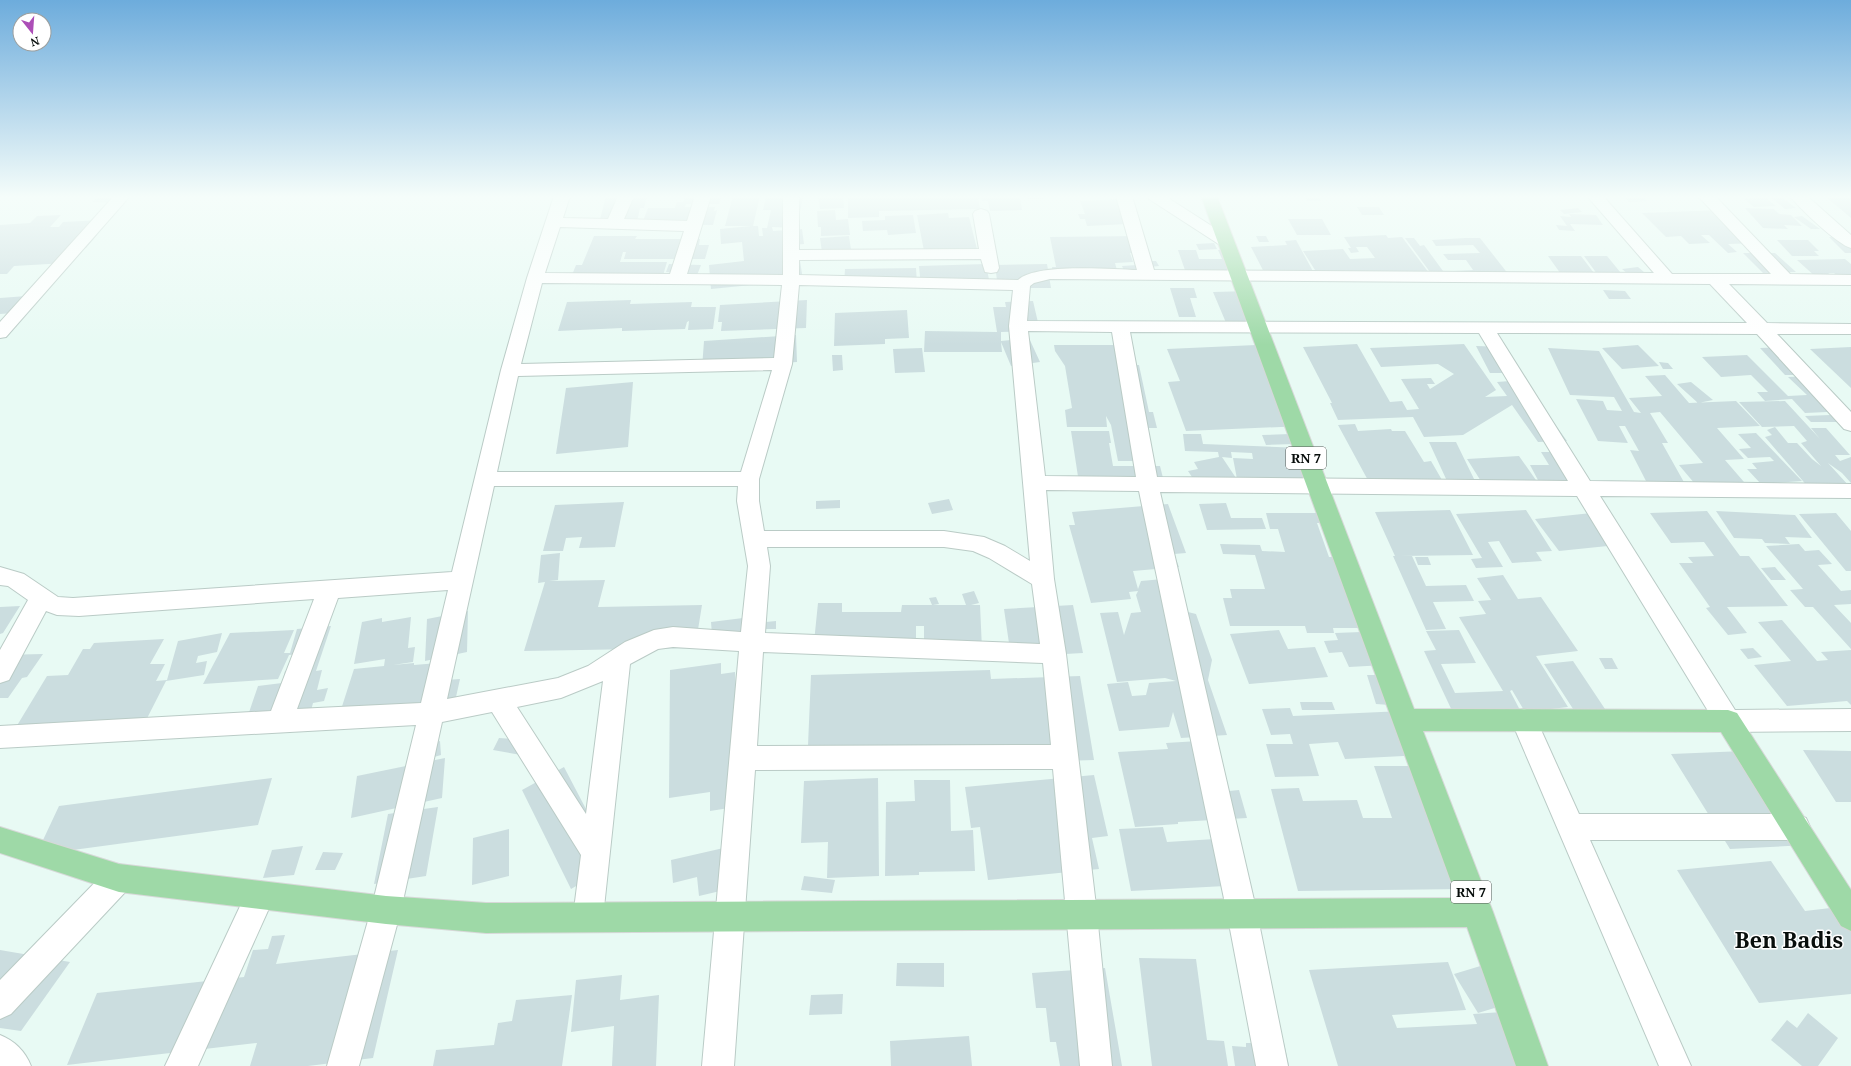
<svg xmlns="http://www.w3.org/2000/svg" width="1851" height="1066" font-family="'Noto Serif',serif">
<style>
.building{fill:#cbdddf}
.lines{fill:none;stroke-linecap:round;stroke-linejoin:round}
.minor-casing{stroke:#bacbc6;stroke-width:2}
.major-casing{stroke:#d7d8d8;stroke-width:2}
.minor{fill:#fff;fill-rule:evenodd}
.major{fill:#9ed9a7;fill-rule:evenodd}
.labels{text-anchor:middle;stroke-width:3;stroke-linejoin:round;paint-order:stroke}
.shield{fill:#fff;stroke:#525655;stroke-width:1}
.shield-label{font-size:13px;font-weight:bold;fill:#080e0c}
.near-district-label{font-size:22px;font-weight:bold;fill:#080e0c;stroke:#fff}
</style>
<rect width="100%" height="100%" fill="#e8faf4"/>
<path class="building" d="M100,196H123L116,203L92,202Z
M606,196H647L644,208H640L636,226L598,227Z
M721,196L719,204H686L685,207H715L714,211L717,210L713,225L642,224L648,208H675L677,202H683L685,197Z
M733,196H760L753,226H758L759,236H763L762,228H767L771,210H763L766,196H803L797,228L772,227L773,231L802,229L804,244L782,246L783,250L798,248L803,280L711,289L709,265L744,261L742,242L721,244L720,229L751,226H725Z
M818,196H843L844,208L820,209Z
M848,196H978L980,209L879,211V217L848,218Z
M981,196L1020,197L1022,210L990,211L988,201H982Z
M1027,196H1042L1043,199H1028Z
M1305,196H1319L1321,201H1307Z
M1623,196H1642L1647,201L1629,202Z
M1769,196H1780L1796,208L1785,209Z
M1825,196H1851V218Z
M1766,198L1776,206L1754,207L1744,199Z
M1118,199L1128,224L1087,226L1085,219H1080L1078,214H1085L1080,201Z
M1357,207H1379L1384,215H1362Z
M1578,208L1582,212L1564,214L1560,210Z
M1745,208L1774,209L1779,214L1791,215L1802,226L1784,225L1788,229L1763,228Z
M835,210L836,220L848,219L850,235L821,236V227H818L817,211Z
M1722,210L1759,243L1728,244L1737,252L1728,253L1709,235H1701L1710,243L1689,244L1681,236L1666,237L1642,213Z
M948,213L949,218L969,217L978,253L925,256L917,215Z
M1569,214L1596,215L1603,225L1570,224L1575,231L1559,230L1556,225L1567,226L1560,216L1571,217Z
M61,215L50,227H59L63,222L102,220L89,235H97L86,248L79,249L66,263L14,266L7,274H0V225L30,223L37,216Z
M913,215L916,233L888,235L887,230L863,231L862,221L885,220V216Z
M1802,216L1820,229H1811L1794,217Z
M1288,219H1322L1331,235H1297Z
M1386,235L1388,238L1402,237L1429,273L1320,278L1303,251L1343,249L1350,259L1375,258L1367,247H1356L1359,252L1351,253L1348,248H1351L1344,237Z
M594,236H637L635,239H700L699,245H709L705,259H624L626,252H623L620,262H667L661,282L572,275L576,265H582Z
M849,236L851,250L822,252L820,238Z
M1136,236L1141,253H1130L1133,262L1115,263L1118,274L1053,275L1052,267H1056L1050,237Z
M1256,236H1266L1269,242H1259Z
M1829,237L1851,238V253H1845Z
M1405,238H1414L1420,246L1424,245L1443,271L1430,272Z
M1466,238H1480L1509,275L1458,277L1454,271L1473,270L1466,260H1448L1443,254L1480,253L1473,245L1436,246L1432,240Z
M1296,240L1315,275L1266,276L1251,247L1287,245L1285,241Z
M1777,240H1808L1819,251H1814L1819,256H1792Z
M1214,243L1217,249L1199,250L1196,244Z
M1178,250H1196L1199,259H1222L1218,250H1233L1244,274L1187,276Z
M1743,253H1775L1796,272L1763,273Z
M1150,255L1151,257L1141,258L1143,261H1156L1159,266L1150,267L1152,272L1125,273L1122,266L1137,265L1133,256Z
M1548,256H1581L1597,277H1563Z
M1584,256H1607L1625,278H1600Z
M1845,259L1851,264V280H1842L1834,273H1828L1833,277L1817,278L1797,260Z
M669,264L701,265L694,283L676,273L666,272Z
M986,264L990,285L921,287L919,266Z
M1047,264L1051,288H998L995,265Z
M1638,267L1650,277L1634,279L1622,269Z
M916,268L917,284L844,285L845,269Z
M1170,288H1194L1197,298H1190L1196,317H1179Z
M1603,290L1625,291L1631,299H1609Z
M1251,291L1266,324L1227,325L1213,292Z
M40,295L27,312L0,314V298Z
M631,300L630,304L692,302L691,307H716L713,329L688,330L689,321L687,322L685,329L622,331V328L558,331L567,302Z
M807,300L806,328L721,331L722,322H718L720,305Z
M1033,301L1040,331L1001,332V341L1029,338L1040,362L1011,366L1001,342L1002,352H924L925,331L997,332L993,307H1006L1005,302Z
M907,310L909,338L885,339V344L834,346L835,313Z
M796,335L797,362L702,368L704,341Z
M1357,344L1390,402L1402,401L1407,410L1419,409L1401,379L1431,378L1435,384H1427L1430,389L1454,374L1438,364L1381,367L1370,348L1464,344L1496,390L1485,397L1507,396L1497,382L1523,380L1567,441L1538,442L1512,405L1463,435L1424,437L1413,417L1338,420L1330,403H1332L1303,347Z
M1054,345H1128L1132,365H1139L1149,412H1153L1157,428H1146L1154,461H1118L1111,425L1106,416L1107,427H1067L1065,410L1072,408L1065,366L1055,351Z
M1256,345L1302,426L1186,431L1168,382L1180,381L1167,349Z
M1638,345L1659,366L1622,369L1602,348Z
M1476,346L1506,347L1515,363L1518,373H1490Z
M1788,347L1814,375H1785L1760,348Z
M1851,347V388L1810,349Z
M922,348L925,372L895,373L893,349Z
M1548,348L1599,351L1634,412L1641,413L1629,398L1662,396L1645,376L1665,375L1689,403L1736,401L1760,426L1717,428L1744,459L1725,460L1744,482L1695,484L1679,465L1703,463L1660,412L1650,413L1668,443H1662L1685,484L1646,481L1630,450L1639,451L1625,426H1619L1628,443L1598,441L1576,399L1603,401L1607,410L1622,411L1614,397L1570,395Z
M832,355H842L843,370L833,371Z
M1747,355L1788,396L1807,395L1788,377L1812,376L1849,411L1805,413L1792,399L1765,401L1757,392H1768L1751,375L1721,377L1702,357Z
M1659,362L1668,363L1673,369H1663Z
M633,382L628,447L556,454L566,388Z
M1691,382L1713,400L1698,403L1677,384Z
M1785,401L1820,439L1811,428H1826L1850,455H1835L1840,461L1851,457V483L1842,473L1828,463L1850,487L1809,488L1765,437L1772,435L1767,430L1775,427L1788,443H1797L1812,459L1821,466L1801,443L1807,441L1794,426L1762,427L1739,402Z
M1830,415L1837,422H1811L1805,416Z
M1355,424L1358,431L1391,429L1392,431H1405L1424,462L1431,461L1442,480L1370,484L1338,425Z
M1071,431H1109L1111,443H1109L1113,466H1160L1164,482L1079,483Z
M1756,433L1802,481L1761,484L1747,469H1757L1752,463L1774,461L1770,457L1748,458L1739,449L1751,448L1738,434Z
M1183,434H1201L1203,444L1301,448L1311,482L1237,479L1233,458L1253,459L1252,453L1231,452L1232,458L1222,457L1236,478L1198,486L1188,471L1198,469L1194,462L1219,457L1218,452L1185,451Z
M1290,434L1294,444L1266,445L1262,435Z
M1429,442H1456L1475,481H1447Z
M1541,452H1568L1586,482H1539L1530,465H1549Z
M1519,456L1538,483L1484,486L1467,459Z
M949,499L953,510L932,514L928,503Z
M840,500V508L816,509V501Z
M624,502L615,547L579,548L582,537L566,538L563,551H543L555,505Z
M1226,503L1231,518H1262L1266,529L1207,530L1199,504Z
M1168,504L1186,553L1174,554L1179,567L1133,571L1138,589L1141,581L1174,578L1184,611L1196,614L1212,660L1208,680L1227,735L1181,738L1173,712L1169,727L1119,731L1107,684L1128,682L1132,696L1146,695L1149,683L1176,681L1165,678L1117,682L1100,613L1118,612L1124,635L1131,613L1141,612L1136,595L1138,591L1129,592L1131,599L1091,603L1069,525H1075L1072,512Z
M1450,510L1473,555L1400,556H1412L1426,586L1466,585L1474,601L1433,602L1446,629L1426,630L1393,556H1395L1375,512Z
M1526,510L1552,551L1536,552L1542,561L1512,563L1499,541L1488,542L1503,567L1476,568L1471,559L1482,558L1456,514Z
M1707,511L1740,556H1749L1788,606L1727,607L1747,633L1728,635L1706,608L1710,607L1679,563H1693L1688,557L1714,556L1704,542L1671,543L1650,513Z
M1716,511L1795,515L1812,538L1785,537L1790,544L1765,543L1762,539L1734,538Z
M1601,512L1627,544L1559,551L1535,519Z
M1266,513H1318L1321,523H1317L1329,557H1346L1372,628H1333L1334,633H1307L1305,626H1230L1223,598H1232L1230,589H1265L1255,555L1223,554L1220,544L1260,545L1262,551L1285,552L1278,529H1270Z
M1836,513L1851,531V571H1846L1799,514Z
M1799,544L1805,551L1819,550L1832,564L1818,565L1841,591L1851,590V604L1834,605L1851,623V649L1813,607H1805L1790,590L1803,589L1766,546Z
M560,553L558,580L549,581L605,580L598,607L702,605L695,648L524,651L545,582L538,583L541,555Z
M1415,557H1428L1431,565H1418Z
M1775,567L1786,580H1771L1761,568Z
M1503,575L1518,599L1541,597L1578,651L1536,656L1568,707L1525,712L1512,690L1510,691L1521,712L1454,715L1424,651L1436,650L1426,631L1459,630L1476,663L1441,664L1455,693L1503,691L1459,617L1486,614L1478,601L1491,600L1477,578Z
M974,591L979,603L971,605H980L982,649H924V626H916V652H813L818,603H842V612H901L902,605H932L929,598L936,597L939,604L933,605H966L962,594Z
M1073,605L1083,653L1011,657L1004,609Z
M20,606L3,633L0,634V607Z
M468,611L467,652L425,661L427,619Z
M411,617L408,648L415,647L413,662L393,665L414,663V665L450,662L446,680L460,679L454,706L337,722L354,669L384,666L385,659L354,664L362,622L382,618V622Z
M743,618L745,642L713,647L711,622Z
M1782,620L1817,661L1828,660L1821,652L1851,650V705L1847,701L1787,706L1754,665L1791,661L1758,622Z
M776,621V629H765L766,622Z
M331,626L316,671L322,670L317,690L328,688L324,701L313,703L308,722L243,730L258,686L282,683L285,671L297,669L302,654L289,655L278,679L203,684L230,633L294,630L284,653H290L297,629Z
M1279,630L1288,649L1315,647L1328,677L1249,684L1230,634Z
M1361,632L1385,665L1349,667L1342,652L1329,653L1324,641L1338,640L1335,633Z
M222,633L217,652L198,656L196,663L207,661L204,675L166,681L137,738L4,747L47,676L68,675L83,649H90L94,643L164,639L150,664H165L156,681L167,680L178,641Z
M1753,648L1762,657L1748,659L1740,649Z
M43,654L27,677L22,678L8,698H0V655Z
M1599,658H1612L1618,669H1605Z
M1573,661L1605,709L1575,712L1544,664Z
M721,663V674L735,672L742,806L710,811V792L669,798L670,670Z
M990,670L991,679L1080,676L1094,760L807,769L811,675Z
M1367,675H1381L1390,705L1376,704Z
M1300,702H1332L1335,710H1302Z
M1290,708L1293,716L1403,711L1423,755L1345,759L1338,742L1309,744L1319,776L1275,777L1266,744H1293L1290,734L1271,735L1262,709Z
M499,738L527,740L521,755L493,750Z
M1215,740L1229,791L1239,790L1247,818L1178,822V824L1135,827L1118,752L1168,749L1166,743Z
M440,741L441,755L413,763L412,749Z
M1803,750L1851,751V802H1836Z
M1744,751L1808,845L1730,849L1671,754Z
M445,758L442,798L351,818L357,776Z
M1374,766H1412L1465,889L1298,891L1271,789L1299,788L1303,801L1357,800L1363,818H1392Z
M564,767L609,853L602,871L571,889L522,790Z
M1094,775L1108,836L1092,838L1099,869L988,880L980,827L971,828L965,787Z
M272,778L258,825L36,855L59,806Z
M878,778L879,876L827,878L828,842L801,843L804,781Z
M914,780H950L951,831L973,830L975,871L919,872V875L885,876L886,802L915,801Z
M438,807L426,876L374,884L388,814Z
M1163,827L1167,842L1231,838L1244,885L1131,891L1119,829Z
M509,829V876L472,885L473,838Z
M303,846L294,875L263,878L272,850Z
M728,847L733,888L699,896L697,877L673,883L671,860Z
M323,852L343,853L335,870H315Z
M1771,861L1805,911L1839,907L1851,924V994L1759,1003L1677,870Z
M804,876L835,880L832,893L801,890Z
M285,935L276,964L398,950L373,1058L308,1066H250L257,1043L67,1065L97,993L244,977L253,950L268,949L272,936Z
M0,950L70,962L21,1031L0,1028Z
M1139,958L1196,959L1207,1040L1224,1041L1228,1066H1152Z
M1448,962L1466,1010L1392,1015L1397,1028L1477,1024L1473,1014L1502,1012L1524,1066H1338L1309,970Z
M897,963H944V987L896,986Z
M1487,964L1511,1003L1478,1013L1454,974Z
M1105,968L1122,1066H1060L1056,1042H1050L1046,1008H1036L1032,973Z
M622,975L620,1000L659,995L656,1066H612L614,1026L571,1032L576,980Z
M843,994L842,1014L809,1015L811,995Z
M572,995L562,1066H433L436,1050L494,1045L498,1023L512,1021L516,1000Z
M1808,1013L1838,1038L1818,1066H1802L1771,1040L1787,1020L1797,1028Z
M969,1036L972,1066H891L890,1041Z
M1246,1043H1284L1289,1066H1235L1232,1046L1246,1047Z"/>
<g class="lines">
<g class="minor-casing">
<path id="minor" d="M114,196H130L6,337L0,338V322Z
M554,196H570L563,218L608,219L618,196H634L624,219L687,221L695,196H711L687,274L783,275V196H799V250L979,249L973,214L975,211L981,209L987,211L989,214L999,268L997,272L991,273L985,272L981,259L799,260V275L1018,280C1035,263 1111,269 1137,270L1116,196H1132L1154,270L1654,273L1587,196H1603L1672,274H1771L1698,196H1715L1790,274L1851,275V285L1729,284L1767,323L1851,324V334H1777L1851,412V431L1844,429L1757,334L1497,333L1590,481L1851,484V498L1600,496L1735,710L1851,709V731L1728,732L1719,729L1577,496L1160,492L1257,913L1288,1066H1256L1227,913L1139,491L1046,490L1054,579L1066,654L1097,914L1112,1066H1080L1053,769L755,770L734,1066H702L739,651L673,647L658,649L630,664L603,917L598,927L588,932L578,927L573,917L581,855L492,712L442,722L401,910L359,1066H327L371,910L416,725L0,748V726L271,711L314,599L79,616L57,615L46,611L9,680L0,683V650L28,600L8,586L0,585V567L24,574L58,597L73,598L452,572L501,370L527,278ZM560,227L684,231L670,274L545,273ZM1050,279L1710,284L1747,323L1027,321L1030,286L1034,283ZM542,283L782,285L774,358L521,364ZM799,285L1013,290L1009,326L1030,561L1005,546L984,537L944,531H764L759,501V479L792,364ZM1028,331L1112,332L1136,477L1045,476ZM1130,332L1479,333L1568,481L1157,477ZM772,370L741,472H497L518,376ZM494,486H738L737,501L748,566L741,632L673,627L654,630L625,642L588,666L558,678L447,699ZM767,547H944L973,551L989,558L1032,584L1040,644L765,633L770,566ZM448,590L421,703L297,709L338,598ZM763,652L1043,663L1051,745L757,746ZM603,681L586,814L517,707L561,698Z
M1146,196H1165L1232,239L1234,242L1232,245L1226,247L1220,245L1149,199Z
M1790,196H1807L1851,235V248C1838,245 1799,208 1790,196Z
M1524,709L1533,712L1579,814H1796L1806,818L1810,827L1806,836L1796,840H1590L1691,1066H1659L1511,720L1515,712Z
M119,864L129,868L133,878L129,888L11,1014L0,1019V980L109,868Z
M260,881L270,885L275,895L198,1066H165L250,885Z
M0,1035C15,1041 25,1051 31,1066H0Z"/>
</g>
<g class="major-casing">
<path id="major" d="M1201,196H1217L1414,709L1728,710L1737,713L1851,890V931L1841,926L1721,732L1423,731L1493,912L1548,1066H1516L1467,927L486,933L386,924L119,892L0,853V827L119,864L386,896L486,903L1457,898Z"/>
</g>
<use href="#minor" class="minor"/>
<use href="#major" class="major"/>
</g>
<linearGradient id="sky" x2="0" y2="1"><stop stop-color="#6dacdc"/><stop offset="0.57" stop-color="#f5fdfa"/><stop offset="1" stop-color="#f5fdfa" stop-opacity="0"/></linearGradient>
<rect width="1851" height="345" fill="url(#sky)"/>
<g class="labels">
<g class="shield">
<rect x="1286" y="447" width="40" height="22" rx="3"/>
<rect x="1451" y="881" width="40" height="22" rx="3"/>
</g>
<g class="shield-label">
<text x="1306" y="463">RN 7</text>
<text x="1471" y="897">RN 7</text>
</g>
<g class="near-district-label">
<text x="1789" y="948">Ben Badis</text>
</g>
</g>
<g transform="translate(32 32) rotate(163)"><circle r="19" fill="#ffffff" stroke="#9c9f9e"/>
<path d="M0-3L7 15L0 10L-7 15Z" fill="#ac4eb7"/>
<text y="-6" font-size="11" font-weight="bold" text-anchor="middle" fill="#080e0c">N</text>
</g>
</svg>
